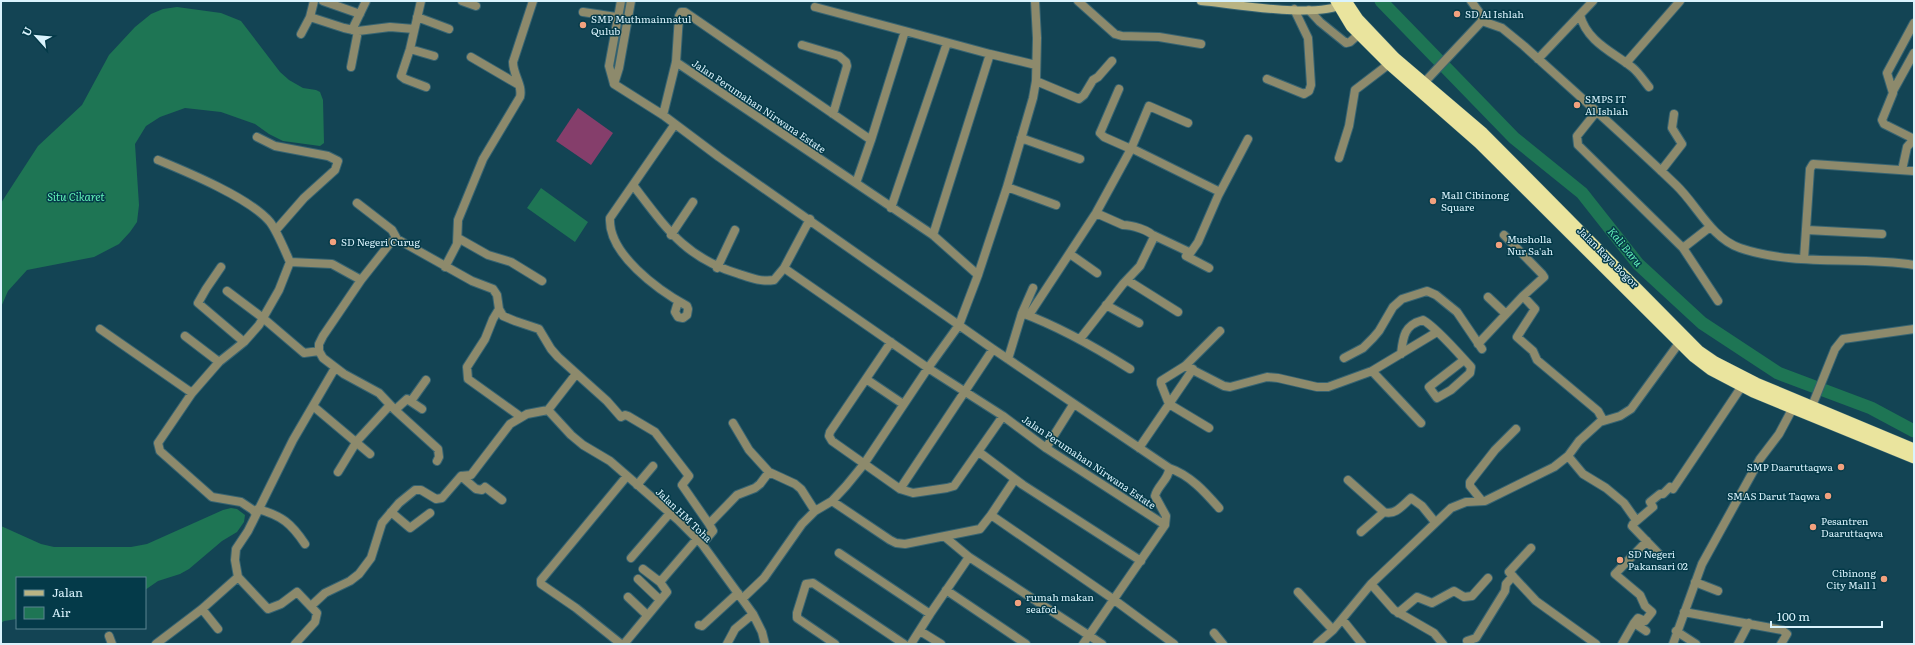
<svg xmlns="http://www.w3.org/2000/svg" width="1915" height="645" font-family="Literata,serif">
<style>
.green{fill:#853e6b}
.water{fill:#1e7554}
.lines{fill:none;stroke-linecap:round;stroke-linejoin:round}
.river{stroke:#1e7554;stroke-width:13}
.minor-casing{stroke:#376472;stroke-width:10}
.tertiary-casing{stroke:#376472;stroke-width:10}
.secondary-casing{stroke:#376472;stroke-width:10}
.trunk-casing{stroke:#376472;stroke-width:12}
.minor{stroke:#8d8a6c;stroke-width:8}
.tertiary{stroke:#8d8a6c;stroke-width:8}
.secondary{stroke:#b9b484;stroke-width:8}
.trunk{stroke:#eae49e;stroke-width:11}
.poi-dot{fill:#f2a17e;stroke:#043a49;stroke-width:1.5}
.labels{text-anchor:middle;stroke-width:3;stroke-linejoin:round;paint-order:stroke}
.poi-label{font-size:10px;fill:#daf3fd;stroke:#043a49;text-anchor:start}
.street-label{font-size:10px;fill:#daf3fd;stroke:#043a49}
.water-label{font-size:11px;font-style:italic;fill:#62f2b8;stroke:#043a49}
</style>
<rect width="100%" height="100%" fill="#134454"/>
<path class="green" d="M578,108L613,133L591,165L556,141Z"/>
<path class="water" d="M177,7L221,13L241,21L280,72L289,80L303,88L316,90L320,92L323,100L324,143L320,146L283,141L269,134L255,124L221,112L185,108L160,117L146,126L135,144L139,205L137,222L130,232L119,244L94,257L27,270L8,291L1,307V203L38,146L82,105L109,55L135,27L151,14L163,9Z
M541,188L588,222L575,242L527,208Z
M231,508L237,509L245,515L244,522L237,532L222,541L189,569L180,574L158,581L145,590V578H17V619L4,621L1,623V526L41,544L54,547H131L147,544L223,510Z"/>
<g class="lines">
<path class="river" d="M1381,1L1514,138L1582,193L1638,264L1702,323L1778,373L1871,408L1914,431"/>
<g class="minor-casing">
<path id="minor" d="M323,1L360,14
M421,1L410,49L401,76L405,79L426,87
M462,1L476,6
M621,1L609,66L614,84L619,68L631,1
M1078,1L1115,34L1122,36L1159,37L1201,44
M815,7L905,31
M1309,10L1320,22L1346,43L1350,42L1359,34
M583,12L623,18
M1580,15C1587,42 1613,52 1633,68C1639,73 1644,81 1649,87
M310,17L344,28L358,31L390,27L414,29
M417,17L449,29
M1482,21L1502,28L1524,46C1575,92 1627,138 1676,185C1697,205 1711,238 1740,248C1796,267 1856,256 1914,265
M352,30L366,1
M301,34L310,17L314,1
M802,45L839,56L846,62L847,66L833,114
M410,49L434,56
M471,57L519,85
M1538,59L1593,1
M676,62L933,235L978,275
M1626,63L1680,1
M351,67L358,31
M1267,79L1304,94L1309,91L1311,85L1308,38L1294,9
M1036,81L1079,99L1084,95L1093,80L1098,77L1112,61
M614,84L663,115L719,157L993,349L1169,468C1170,478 1157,486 1155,496L1166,516L1165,525L1083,644
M1119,89L1100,133L1104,137L1131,149
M1893,91L1914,53
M1597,111L1577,136L1578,145L1683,248L1718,301
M663,115L676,62L679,16L681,12H685L871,140
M675,124L610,218C608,254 658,290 687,306L688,309L687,315L683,318L678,317L675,312L678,302
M257,137L275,146L328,156L338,161L335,170L304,198L276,230
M1021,138L1080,159
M1914,139L1884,124L1882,120L1893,93L1887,73L1914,23
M1131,148L1220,192
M1339,158L1349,126L1355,90L1389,64
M158,160C187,172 250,198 270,222C277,231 285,251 290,262L279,290L259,325L244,342L219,362L192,393L158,443L160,451L212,497L241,502L253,510L256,514
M1902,170L1907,147L1914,139
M1661,171L1682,144L1672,128L1674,114
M856,183L871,140L905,31L990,54L1036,65
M633,185C666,228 685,258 739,274C751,278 761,282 774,280L784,268L810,219
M1007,187L1056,205
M357,203L392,230L397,239L472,281L493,289L497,295L499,309L503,316L515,321L539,329L551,349L558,357L607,401L621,417L625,415L628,416L655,432L689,476L682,485L709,524
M891,208L947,43
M1807,230L1882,234
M671,235L693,202
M933,235L990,54
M1153,235L1189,252
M458,238L488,255L511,262L542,281
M1683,248L1710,227
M1070,254L1097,273
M1804,259L1810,169L1813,164L1914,171
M290,262L332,264L361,280L323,336L319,344V351L323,358L344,374L379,393L395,410L438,449L439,457L437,461
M221,267L206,289L198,303L244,342
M445,267L457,244L458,220L483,159L520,97C523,85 513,75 513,62L533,1
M717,268L735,230
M784,268L928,368L1003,416L1046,448L1165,525
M1209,268L1186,256L1191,252L1198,242L1218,196L1248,139
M361,280L391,242L397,239
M1127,280L1178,312
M227,291L263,318L304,353L319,351
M1523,296L1535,309L1517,337L1533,351L1537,360L1598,411L1603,420
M1488,297L1506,314
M1106,305L1139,323
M499,309L493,319L485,339L467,367L468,379L521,417
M1022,313C1060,327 1095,347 1130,369
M1029,315L1096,213L1131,149L1149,106L1188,123
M100,329L192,393
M185,336L219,362
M1080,339L1123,284L1140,266L1154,237C1150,230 1131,225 1123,225L1096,213
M891,342L830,432L829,436L832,441L900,489L913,493L947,488L954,486L1003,416
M1478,344L1523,296L1544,277L1542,274L1504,235
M1401,354C1403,337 1404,325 1423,320C1437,328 1459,354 1471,367L1470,373L1451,390L1437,398L1429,387L1464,360
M1344,358L1363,348L1373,338L1379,331L1393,307L1402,299L1427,291L1436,295L1457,312L1482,349
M1008,359L1022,313L1033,288
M1185,366L1224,386L1230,387L1267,377L1278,378L1317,387H1328L1372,371L1437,332
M1372,371L1421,423
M866,379L903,404
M411,401L426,380
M313,406L370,454
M1812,406L1835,349L1843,339L1914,329
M395,410L407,399L422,409
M548,410L571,435L583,445L610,461L678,520L702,544L753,614L762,632L765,644
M548,410L576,374
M733,423L749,450L769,472
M1209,428L1169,404L1161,384V381L1185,366L1220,331
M1046,448L1073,405
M1139,448L1193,369
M979,452L1023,485L1141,561
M1568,456L1583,474L1606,488L1624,503L1636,520
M1169,468C1190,475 1205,492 1219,508
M338,472L357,441L390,405
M461,476L476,489L482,490L485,487L502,500
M1348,480L1384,512
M637,485L653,466
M900,489L993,349
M832,501L890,540L896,543L905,544L980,529L991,515L1015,479
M1482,501L1470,486V482L1495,450L1516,429
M258,509C282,516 291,523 305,544
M391,512L410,528L430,513
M991,515L1113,599L1174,644
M1361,532L1384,512C1395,516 1403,505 1411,498L1422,506L1435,522
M945,537L969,557L1102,644
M702,544L713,531L709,524L737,495L755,488L760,484L769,472L795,484L801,489L815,511
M1531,548L1509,572L1536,601L1596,644
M839,553L930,614
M1659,554L1632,526L1633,524L1653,507L1650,502L1660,494H1663L1670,487L1673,489L1742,386
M631,558L670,513
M638,579L660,600
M660,582L696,540
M1695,582L1718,591
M1371,584L1394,610L1434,633L1443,644
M946,590L1026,644
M1298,592L1333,630
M628,597L647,615
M742,599L764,578L802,524L815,511L832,501L846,486L864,464L928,368L959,325L978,275L1007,187L1033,98L1036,81L1037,38L1035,1
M311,606L325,593L350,581L359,574L371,558L382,523L399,503L415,490H421L436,499L442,498L461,476L471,475L510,424L527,414L548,410
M202,609L218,629
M1684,612L1782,630L1787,634L1781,644
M1398,613L1417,597L1432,603L1454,591L1464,597L1472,596L1488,578
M1342,619L1362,644
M1634,623L1638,618L1645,621L1652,612L1645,606L1640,595L1615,574L1647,541
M699,625L702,626L738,593
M920,631L941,644
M1676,631L1696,644
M1214,633L1223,644
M109,636L112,644
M1467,641L1476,638L1505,591L1506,584L1513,576
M156,644L202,609L238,577
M295,644L315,622L317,613L297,592L281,604L268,609L238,577L235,560L236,549L248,531L293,440L335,368
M621,644L576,608L541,584V580L627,476
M624,644L667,592L660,582L643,569
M727,644L735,629L753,614
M835,644L797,618V613L806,584L813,583L904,644
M911,644L930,614L969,557
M1317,644L1333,630L1371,584L1451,508L1466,502L1485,501L1554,467L1568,456L1579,441L1600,422L1620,416L1631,409L1682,339
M1622,644L1634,623L1646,631
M1673,644L1702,564L1760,459L1779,434L1795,404
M1738,644L1749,623"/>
</g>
<g class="tertiary-casing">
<path id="tertiary" d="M1420,87L1482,21V16L1471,1"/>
</g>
<g class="secondary-casing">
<path id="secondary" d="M1201,1C1236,4 1314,19 1344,4"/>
</g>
<g class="trunk-casing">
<path id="trunk" d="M1336,1L1351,26L1389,64L1479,143L1694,357L1711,370L1753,392L1914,458
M1346,1L1358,19L1395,58L1483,133L1699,351L1715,362L1756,383L1914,449"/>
</g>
<use href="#minor" class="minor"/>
<use href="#tertiary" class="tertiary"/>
<use href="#secondary" class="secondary"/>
<use href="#trunk" class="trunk"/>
</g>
<g class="poi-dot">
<circle cx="1457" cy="14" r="4"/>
<circle cx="583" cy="25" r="4"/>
<circle cx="1577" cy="105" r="4"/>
<circle cx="1433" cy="201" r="4"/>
<circle cx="333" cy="242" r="4"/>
<circle cx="1499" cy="245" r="4"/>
<circle cx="1841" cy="467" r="4"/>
<circle cx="1828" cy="496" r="4"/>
<circle cx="1813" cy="527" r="4"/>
<circle cx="1620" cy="560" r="4"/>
<circle cx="1884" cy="579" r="4"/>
<circle cx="1018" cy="603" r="4"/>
</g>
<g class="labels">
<g class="poi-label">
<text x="1465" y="18">SD Al Ishlah</text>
<text x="591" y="23">SMP Muthmainnatul<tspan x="591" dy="12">Qulub</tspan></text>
<text x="1585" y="103">SMPS IT<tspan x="1585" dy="12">Al Ishlah</tspan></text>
<text x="1441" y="199">Mall Cibinong<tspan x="1441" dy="12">Square</tspan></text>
<text x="1507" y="243">Musholla<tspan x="1507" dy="12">Nur Sa'ah</tspan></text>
<text x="341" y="246">SD Negeri Curug</text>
<text x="1833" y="471" text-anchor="end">SMP Daaruttaqwa</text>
<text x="1820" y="500" text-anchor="end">SMAS Darut Taqwa</text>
<text x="1821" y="525">Pesantren<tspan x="1821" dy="12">Daaruttaqwa</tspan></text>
<text x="1628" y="558">SD Negeri<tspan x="1628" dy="12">Pakansari 02</tspan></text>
<text x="1876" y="577" text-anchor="end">Cibinong<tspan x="1876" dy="12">City Mall 1</tspan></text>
<text x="1026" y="601">rumah makan<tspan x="1026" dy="12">seafod</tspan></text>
</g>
<g class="street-label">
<text transform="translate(759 106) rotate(34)" y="4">Jalan Perumahan Nirwana Estate</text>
<text transform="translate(1608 257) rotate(45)" y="4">Jalan Raya Bogor</text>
<text transform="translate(1089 462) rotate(34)" y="4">Jalan Perumahan Nirwana Estate</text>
<text transform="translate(684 515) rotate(44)" y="4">Jalan HM Toha</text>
</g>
<g class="water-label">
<text x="76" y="201">Situ Cikaret</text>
<text transform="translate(1625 247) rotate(50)" y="4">Kali Baru</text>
</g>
</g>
<rect width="1915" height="645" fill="none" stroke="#daf3fd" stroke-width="4"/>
<rect x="16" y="577" width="130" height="52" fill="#043a49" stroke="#5a8491"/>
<rect x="24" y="590" width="20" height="6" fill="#b9b484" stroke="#5a8491"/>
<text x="52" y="597" font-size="12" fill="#daf3fd">Jalan</text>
<rect x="24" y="607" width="20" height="12" fill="#1e7554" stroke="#5a8491"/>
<text x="52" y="617" font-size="12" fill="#daf3fd">Air</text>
<g transform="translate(36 36) rotate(297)" stroke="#043a49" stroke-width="3" paint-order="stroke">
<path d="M0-3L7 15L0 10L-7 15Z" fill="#daf3fd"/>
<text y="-6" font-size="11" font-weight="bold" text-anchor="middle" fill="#daf3fd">U</text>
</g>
<path d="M1771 621v6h111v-6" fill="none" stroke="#daf3fd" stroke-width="2"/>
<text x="1777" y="621" font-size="12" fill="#daf3fd" stroke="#043a49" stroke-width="3" paint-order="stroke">100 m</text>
</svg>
